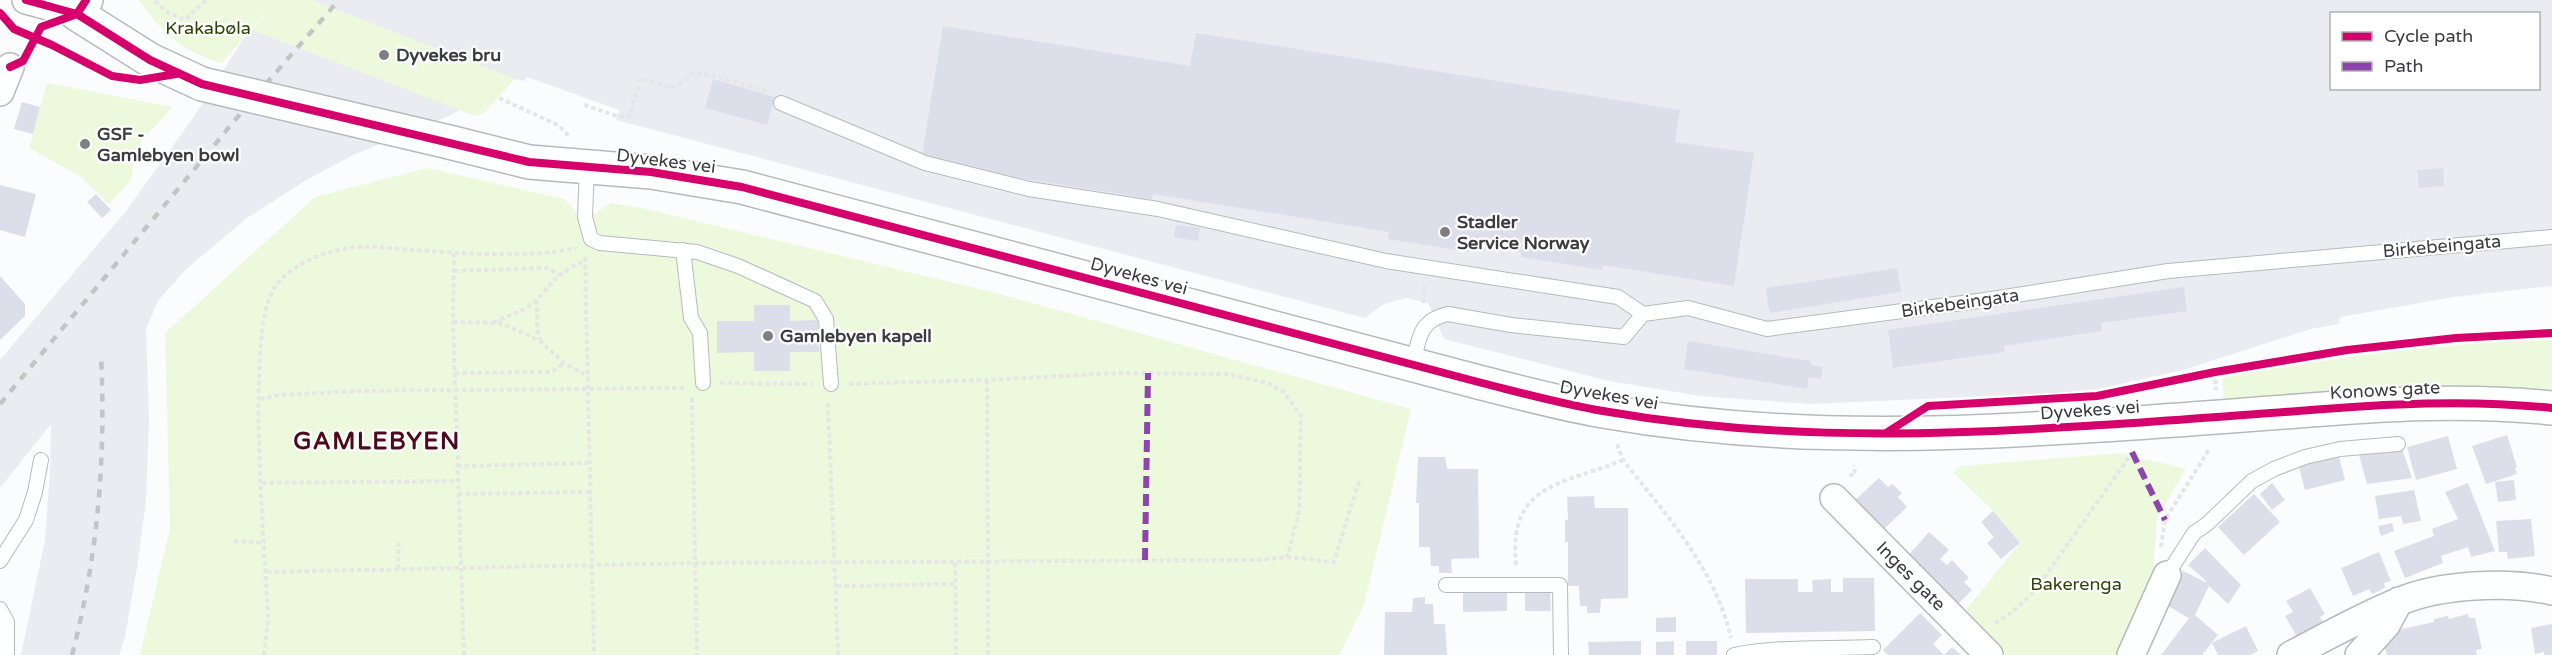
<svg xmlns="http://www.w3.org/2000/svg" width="2552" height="655" font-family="'Varela Round',sans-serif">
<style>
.built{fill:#eaecf2;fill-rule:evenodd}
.green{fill:#ecf9dc}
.building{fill:#dcdfea}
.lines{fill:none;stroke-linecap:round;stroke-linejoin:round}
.lane-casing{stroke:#b8b9bc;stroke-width:16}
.street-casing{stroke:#b8b9bc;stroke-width:30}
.secondary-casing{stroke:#b8b9bc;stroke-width:36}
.path{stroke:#e6e6e6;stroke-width:4;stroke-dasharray:4.5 3;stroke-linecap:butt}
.lane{stroke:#feffff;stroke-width:14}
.street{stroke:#feffff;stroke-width:27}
.secondary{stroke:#feffff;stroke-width:33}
.rail{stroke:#c4c4c5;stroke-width:4.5;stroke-dasharray:8 8;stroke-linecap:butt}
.secondary-bridge-casing{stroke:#b8b9bc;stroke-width:36;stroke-linecap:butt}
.secondary-bridge{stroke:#feffff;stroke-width:33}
.quiet{stroke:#8e44ad;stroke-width:6;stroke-dasharray:12 6;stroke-linecap:butt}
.cycleway-casing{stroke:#fff;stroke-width:11}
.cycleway{stroke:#d6006c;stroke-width:8}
.poi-dot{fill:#7f7f82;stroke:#fff;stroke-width:2}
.labels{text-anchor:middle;stroke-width:4.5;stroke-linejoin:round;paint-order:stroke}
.park-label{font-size:18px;fill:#2f4309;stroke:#fff}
.poi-label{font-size:18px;font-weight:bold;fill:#3c3c40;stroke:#fff;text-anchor:start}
.street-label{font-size:18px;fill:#3c3c40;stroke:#fff}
.district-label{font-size:24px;font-weight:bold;letter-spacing:1.5px;fill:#4f091a;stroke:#fff}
</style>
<rect width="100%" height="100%" fill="#fbfcfe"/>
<path class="built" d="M281,0H2552V286L2454,297L2340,317L2339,324L2311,329L2183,370L2098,389L2055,393L1809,404L1700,396L1609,381L1444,339L1428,303L1407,298L1384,304L1365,318L616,120L619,110L527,77L524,81L515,79L449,116L353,155L308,179L247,218L184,271L158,301L146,329L149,419L146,501L137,568L125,637L119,655H21L45,540L50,470L51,424L0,488V360L126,211L195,115L242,41ZM2332,14H2538V88H2332Z"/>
<path class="green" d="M139,0H312L515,79L484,113L475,116L252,30L268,9L222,63C184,52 161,33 139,0Z
M47,83L173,107L141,141L134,159L131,180L109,204L80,176L29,148Z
M427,168L564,199L577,213L595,214L610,203L642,208L996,293L1411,409L1364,605L1339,655H140L170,528L165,333L315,197Z
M2552,340V393L2469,385L2385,389L2224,402L2222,379L2225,377C2333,358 2441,342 2552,340Z
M2121,453L2186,469L2157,518L2152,586L2120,655H2001L1983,636L1965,611L2020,543L1993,511L1953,472L1962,466Z"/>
<path class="building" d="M943,26L1190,66L1196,33L1680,110L1675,142L1754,153L1734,286L1603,265L1602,270L1521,257V252L1470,244L1469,252L1388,239L1389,232L1153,194L1152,199L944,166L922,156Z
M713,79L775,97L767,125L705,108Z
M22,102L40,107L33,134L14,129Z
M2443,168L2444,186L2419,188L2417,170Z
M0,185L36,194L25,237L0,230Z
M96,194L111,210L102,218L87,202Z
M1176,225L1200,228L1198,241L1174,237Z
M1897,268L1901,292L1770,313L1768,304L1766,288Z
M0,276L25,304V316L0,340Z
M2184,287L2187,311L2101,323L2102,331L2004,346L2005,352L1893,368L1888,330Z
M754,305H790V321L818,320L819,352H790V371H754V352L717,353V321H754Z
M1688,341L1811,361V365L1823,367L1821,379L1809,377L1807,389L1684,369Z
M2507,435L2517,467L2515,468L2517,474L2486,484L2472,446Z
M2448,436L2457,469L2416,480L2407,447Z
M2402,449L2412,478L2367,484L2359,455Z
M2338,453L2345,480L2305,490L2298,463Z
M1418,457H1445L1447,469H1478L1479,558L1451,559L1452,573H1439V566H1431L1430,547H1419V503H1416Z
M1879,478L1888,487L1892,484L1902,493L1898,497L1907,507L1883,530L1855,500Z
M2514,480L2516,500L2498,502L2495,482Z
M2272,483L2285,500L2272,510L2260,494Z
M2468,483L2495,551L2471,557L2468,547L2441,556L2443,563L2405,578L2394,551L2434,536L2432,529L2458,519L2445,492Z
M2414,490L2421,521L2403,524L2401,516L2379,519L2375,496Z
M2254,494L2280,522L2244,555L2218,527Z
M1594,496L1595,508H1628V598L1601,599L1600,613H1587V606H1580L1579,586H1568V542H1565V520H1568L1567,497Z
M1993,511L2020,543L2001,559L1987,543L1994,537L1981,522Z
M2531,519L2535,556L2508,559L2507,552H2499L2496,521Z
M2392,523L2394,531L2381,536L2378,526Z
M1929,532L1949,550L1940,559L1947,565L1952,560L1969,578L1964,582L1972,590L1956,606L1907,557Z
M2205,548L2241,585L2228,604L2209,586L2195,615L2218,635L2202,655H2161L2189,618L2166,605L2183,571L2205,582L2206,581L2188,565Z
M2379,552L2391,581L2384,583L2385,588L2372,594L2369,589L2353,596L2341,568Z
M1843,578H1874L1875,631L1746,633L1745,579H1798V592H1813L1812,580L1831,579V592H1843Z
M2310,588L2325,614L2320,617L2323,622L2297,637L2285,616L2293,612L2286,601Z
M1507,592V611L1463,612V593Z
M1525,592H1550L1551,611H1525Z
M1425,597V604H1433L1434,624H1445L1447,655H1384L1385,612H1412L1413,598Z
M1920,613L1942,635L1933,644L1944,655L1952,647L1961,655H1888L1883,650Z
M2468,614L2469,618H2475L2482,649L2476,650L2477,655H2387L2383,642L2394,637L2393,631L2434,622V619L2448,616L2449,619Z
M1676,617V632H1656V618Z
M2552,624V655H2544V652L2535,654L2531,628Z
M2246,626L2258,651L2250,655H2218L2212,643Z
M1641,641V655H1589L1588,642Z
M1674,641V655H1656V642Z
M1686,641H1717V655H1686Z"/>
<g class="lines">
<g class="lane-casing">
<path id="lane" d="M781,103L925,163L1029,189L1158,209L1386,261L1618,297L1643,314
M587,167L585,217L591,239L600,243L697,252L738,266L815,301L826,319L831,384
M683,250L691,318L700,333L703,383
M1413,364C1419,339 1419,320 1448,314L1511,325L1624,337L1643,314L1688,308L1767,329L1985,300L2168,271L2552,237
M0,561L26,520L35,492L41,460
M2167,575L2194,533L2207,524L2252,481L2274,469L2305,457L2340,449L2398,444
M1446,585H1560L1561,655
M0,609L7,622V655
M1734,655C1779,646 1827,649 1873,647"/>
</g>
<g class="street-casing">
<path id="street" d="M26,0L77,14
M0,92L10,67
M1834,498L1989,655
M2131,655L2167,575
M2291,655C2326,637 2361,617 2398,602C2440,584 2508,581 2552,591
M2359,655L2386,625L2399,601"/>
</g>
<g class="secondary-casing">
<path id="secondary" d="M86,0L77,14L150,60L202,84
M449,142L529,162L651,172L742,187L1482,383C1522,393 1562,404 1603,411C1751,437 1901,437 2050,428C2133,424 2216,417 2298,411C2384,404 2467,399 2552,408"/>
</g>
<path class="path" d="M155,1L169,13L185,20L206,0
M499,98L558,125L569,136
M584,105L617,116L629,117L641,78L671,88L685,80L692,73L711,75L767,91
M454,253L453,322L464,655
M585,257L594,655
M454,271L547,268L560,275
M537,300V329L541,342
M1423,303L1425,286
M453,322L499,323L526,334L541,342L564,363L588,376
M493,322L525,309L537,300L556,278L571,267L585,261
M2215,372L2216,390
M455,373L546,372L553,371L564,363
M987,380L988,655
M720,383L812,384
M849,384L987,380L1118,373L1227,374L1268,383L1284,392L1301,416L1299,512L1287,557
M692,398L697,655
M260,399L279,395L358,391L684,388
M828,403L838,655
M1617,444L1623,460C1666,515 1715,568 1731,638
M457,466L590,463
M1849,475H1855L1854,465
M262,483L458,481
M458,494L591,492
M234,541L265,543
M2161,547L2165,520L2210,448
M955,563L956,655
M1516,565C1508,482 1563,485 1623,460
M398,569L399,539
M267,572L695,563L1259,560L1287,557L1334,562L1359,481
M837,586L955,584
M1995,623L2011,613L2034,592L2132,453
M264,655L268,620C266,557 244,329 275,287C293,262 329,249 359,247C377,246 395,249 413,250C461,253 530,259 576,248"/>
<use href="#lane" class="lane"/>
<use href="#street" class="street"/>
<use href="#secondary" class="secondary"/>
<path class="rail" d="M0,404L250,102L339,0
M72,655C98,556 106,457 101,355"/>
<g class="secondary-bridge-casing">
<path id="secondary-bridge" d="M202,84L449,142"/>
</g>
<use href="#secondary-bridge" class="secondary-bridge"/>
<path class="quiet" d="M2132,452L2165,520
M1145,560L1148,373"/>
<g class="cycleway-casing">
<path id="cycleway" d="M26,0L77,14L150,60L202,84L529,162L651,172L742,187L1482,383C1522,393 1562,404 1603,411C1751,437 1901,437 2050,428C2133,424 2216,417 2298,411C2384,404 2467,399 2552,408
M0,13L14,29L52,45L112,76L140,80L176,74
M10,67L23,61L41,27L77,14L86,0
M1886,433L1928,406L2097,396L2215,372L2347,350L2456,338L2552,333"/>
</g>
<use href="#cycleway" class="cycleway"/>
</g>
<g class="poi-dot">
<circle cx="384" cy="55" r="6"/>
<circle cx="85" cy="144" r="6"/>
<circle cx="1445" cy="232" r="6"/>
<circle cx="768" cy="336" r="6"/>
</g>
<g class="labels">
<g class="park-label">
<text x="208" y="34">Krakabøla</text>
<text x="2076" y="590">Bakerenga</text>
</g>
<g class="poi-label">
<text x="396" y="61">Dyvekes bru</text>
<text x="97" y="140">GSF -<tspan x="97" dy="21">Gamlebyen bowl</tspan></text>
<text x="1457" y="228">Stadler<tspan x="1457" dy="21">Service Norway</tspan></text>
<text x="780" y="342">Gamlebyen kapell</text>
</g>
<g class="street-label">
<text transform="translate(666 161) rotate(7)" y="6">Dyvekes vei</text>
<text transform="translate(2442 246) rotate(-5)" y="6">Birkebeingata</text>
<text transform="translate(1139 276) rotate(15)" y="6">Dyvekes vei</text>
<text transform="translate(1960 303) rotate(-8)" y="6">Birkebeingata</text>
<text transform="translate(2385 390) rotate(-3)" y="6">Konows gate</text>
<text transform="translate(1609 395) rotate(10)" y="6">Dyvekes vei</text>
<text transform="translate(2090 410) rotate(-4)" y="6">Dyvekes vei</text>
<text transform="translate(1911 576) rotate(45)" y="6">Inges gate</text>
</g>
<g class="district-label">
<text x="377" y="449">GAMLEBYEN</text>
</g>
</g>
<rect x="2330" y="12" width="210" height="78" fill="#ffffff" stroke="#b1b1b3" stroke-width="1.5"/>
<rect x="2342" y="32" width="30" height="9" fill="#d6006c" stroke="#b1b1b3" stroke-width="1.5"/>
<text x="2384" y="42" font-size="18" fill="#3c3c40">Cycle path</text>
<rect x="2342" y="62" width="30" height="9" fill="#8e44ad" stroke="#b1b1b3" stroke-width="1.5"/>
<text x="2384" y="72" font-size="18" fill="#3c3c40">Path</text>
</svg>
